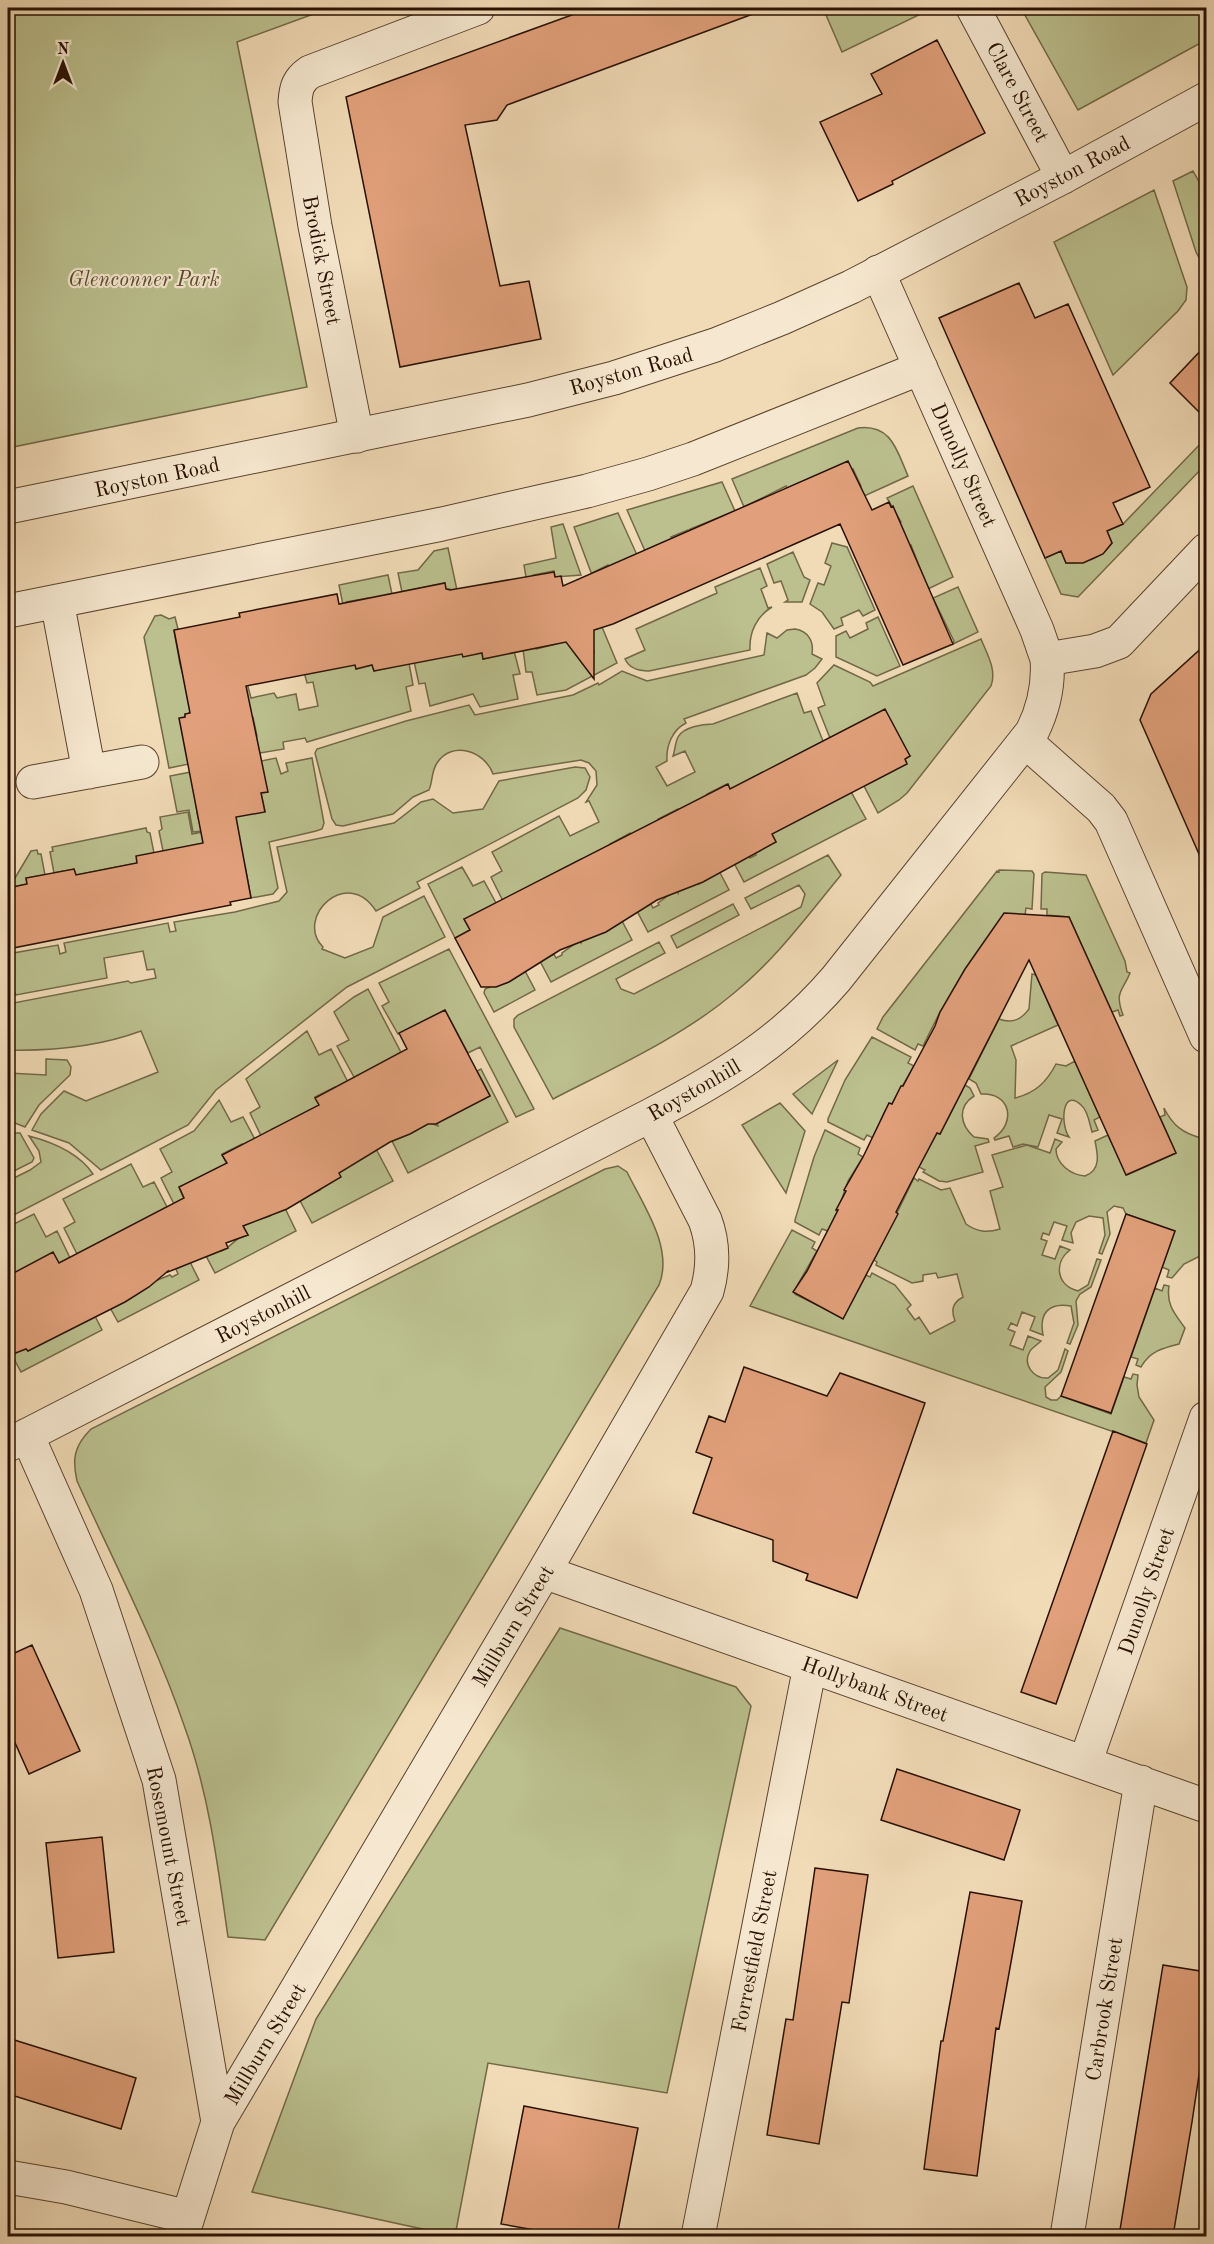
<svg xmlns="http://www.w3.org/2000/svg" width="1214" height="2244" font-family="'Old Standard TT',serif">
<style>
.green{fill:#bbc08e;stroke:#726848;stroke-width:1.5}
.building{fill:#e1a07b;stroke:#281001;stroke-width:1.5}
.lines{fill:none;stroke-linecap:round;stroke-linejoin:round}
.minor-casing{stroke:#5a432e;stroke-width:35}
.tertiary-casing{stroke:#5a432e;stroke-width:35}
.minor{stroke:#f6e8d0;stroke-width:33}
.tertiary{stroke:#f6e8d0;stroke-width:33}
.labels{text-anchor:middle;stroke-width:4.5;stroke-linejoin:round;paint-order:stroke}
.street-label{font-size:21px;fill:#281001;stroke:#f6e8d0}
.park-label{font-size:21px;font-style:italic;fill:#5b4e32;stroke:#f6e8d0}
</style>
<rect width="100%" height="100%" fill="#f1dbb7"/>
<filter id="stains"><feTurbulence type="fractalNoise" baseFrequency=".00333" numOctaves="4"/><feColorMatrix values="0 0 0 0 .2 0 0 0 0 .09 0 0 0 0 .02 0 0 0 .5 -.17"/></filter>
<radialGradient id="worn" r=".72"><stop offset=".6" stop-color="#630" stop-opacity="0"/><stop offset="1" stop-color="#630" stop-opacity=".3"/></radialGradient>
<path class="green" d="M8,8H330L237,42L307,387L8,448Z
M823,8H923L925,12L842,52Z
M1021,8H1206V40L1078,110Z
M1193,171L1206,194V271L1196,252L1173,181Z
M1154,190L1187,287L1186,300L1178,311L1113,375L1054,242Z
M858,428C892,424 897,451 908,476L862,497L859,488L861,486L853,469L787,488L786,486L744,507L732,479Z
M1206,438V464L1078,597L1061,594L1045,558L1061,551L1066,563C1087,563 1099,560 1112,543L1107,531L1123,524Z
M722,482L735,511L690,529L689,532L688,530L671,537L672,539L645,551L627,510Z
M913,486L953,577L928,589L911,545L909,546L899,524L901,522L887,498Z
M618,513L637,555L610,567L608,565L592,573V575L574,527Z
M563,524L581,575L555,577L554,571L533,575L534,581L527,583L524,565L556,558L551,527Z
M832,543L847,547L875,610L863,616L859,610L841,618L843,625L834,629L822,612L810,604L818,583L824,585L831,566L825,563Z
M448,548L457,590L451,598L450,589H446L444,583L402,592L398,573L418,570L434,551Z
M793,552L804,577L810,580L802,602H785L788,600L781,581L774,583L767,564Z
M760,568L767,586L761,589L768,608L772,607C757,616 749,632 750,650L649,671C639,671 629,668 625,659L645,650L636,629L717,593L715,587Z
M388,575L392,594L370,604L368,598L346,602L344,610L339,585Z
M958,587L978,632L953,644L954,641L933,598Z
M161,615L169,619L175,617L178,629L174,631L180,664L194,712L185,714L189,764L169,768L144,637L155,616Z
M878,617L900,666L877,676L836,657V636L846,631L850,638L868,629L866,623Z
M602,627L617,663L566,690L537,695L532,672H526L523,649L534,642L536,649L556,644L572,634L594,653L591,631Z
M795,629C808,631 814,641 812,654L822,659L815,668L806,675L684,719L686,723C672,730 666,746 667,761L656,767L667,786L695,772L685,751L673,756C675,751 675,743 678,737C683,727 703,724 713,724L797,693L804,713L811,711L823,741L866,819L744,882L733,861L747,854L750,858L756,855L755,852L776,842L748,788L733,795L727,784L707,794L713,805L684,820L678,809L658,819L663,831L637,844L630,833L610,844L616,855L587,870L581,859L514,894L508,911L491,877L502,871L492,852L559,816L570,836L599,822L589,801L586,802L597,785L596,771L589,763L581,760L493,774C485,751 452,740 437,763C431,772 433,781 429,790L413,797L393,814L343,826L336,825L332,819L315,753L317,749L406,721L469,705L475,715L573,695L598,683L599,685L622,671L647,681L764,655L767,633L777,638L787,630Z
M981,639C987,654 997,670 991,686L907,793L899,800L878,813L864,786L907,764L905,759L910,756L830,738L818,708L825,705L817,683L834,665L870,682L873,686Z
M445,650L482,653L483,659L514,651L520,674L513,675L518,699L480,707L473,694L430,706L425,683L419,684L413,657Z
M408,658L413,685L406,687L411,711L307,742L305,738L283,742L284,749L254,754L251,738L257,736L253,717L247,718L244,707L246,679L251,698L274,693L277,698L296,694L299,710L318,706L313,682L307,683L303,668L354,659L356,668L372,665L374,671L392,667Z
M276,758L281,774L288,771L286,763L312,758L324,823L322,829L316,831L269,842L278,888L273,894L251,898L245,866L224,869L163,851L159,831L162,829L160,817L188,812L192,834L212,830L193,832L189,810L177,812L170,776L191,772L198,818L265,811L261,793L267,792L256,762Z
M575,767L585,768L590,777L586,790L578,798L417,882L420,888L376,911C347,865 294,918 323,947L322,949L345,958L373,947L383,917L424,896L445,937L347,987L216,1090L188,1125L101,1170L69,1143L32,1130L41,1114L64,1091L86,1101L158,1072L141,1031C98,1047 53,1051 8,1050V1004L128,981L131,983L156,978L154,969L147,970L143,951L104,958L107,978L16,995L8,976V954L58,945L60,954L66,952L64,943L168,923L170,932L176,931L174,922L235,912L279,901L287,892L277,847L394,823L421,802L433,799L453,813L483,809L499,781Z
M146,828L147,832L150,833L154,853L137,863L76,875L74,869L54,873L50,852L53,851L52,847Z
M37,850L38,854H41L45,875L26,878L27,884L8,888V880L15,878L31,851Z
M828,855L841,875C807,916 776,959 734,993C682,1037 613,1068 553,1099L514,1027V1019L518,1015L659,942L665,953L616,979L621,989L634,994L801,907L805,894L799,885L751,909L745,898Z
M462,867L473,886L484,881L502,914L464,919L470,930L455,938L428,884Z
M718,869L729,890L648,932L637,911L651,904L653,908L659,905L658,903L676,890L678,893V890L698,882L699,884L706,880L704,876Z
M999,870L1032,871L1034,874L1032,909L1026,908L1025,915L940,1012L923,1046L918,1044L915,1050L877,1029L883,1017L997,871L999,872Z
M1045,872L1086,875L1125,961L1127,972L1130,973C1123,991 1114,991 1123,1015L1120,1016L1118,1010L1112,1012L1069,917L1047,915V909H1041L1042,874Z
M733,904L739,915L677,948L671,936Z
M621,919L632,940L551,982L540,961L554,954L556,958L562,955V953L579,941L581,943V939L602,932L603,933L609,930L607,926Z
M449,949L534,1109L516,1117L480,1047L468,1053L445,1010L398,1034L382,1006L389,1002L379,983Z
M524,969L535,990L494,1012L484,993L485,989L505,981L506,983L512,980L510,976Z
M1032,974L1036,975L1058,1025L1011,1046L1016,1060L1015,1098C1035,1093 1046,1083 1056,1064L1066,1066L1075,1061L1100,1117L1094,1120L1098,1130L1092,1132C1090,1125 1088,1111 1082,1106C1062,1086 1060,1124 1069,1137L1057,1133L1062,1119L1049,1115L1038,1147L1023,1144L1013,1147L1009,1136L995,1140L994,1138C1017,1122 1010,1092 981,1094L976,1083L969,1079L999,1019C1012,1024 1021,1020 1029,1009Z
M368,989L407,1064L360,1088L337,1046L349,1040L334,1012L354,997Z
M307,1031L319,1055L331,1049L353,1092L341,1098L335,1087L315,1097L321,1108L272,1129L266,1146L250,1113L260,1107L246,1079Z
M872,1037L911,1057L908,1063L914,1066L892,1104L885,1111L873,1138L867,1135L864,1140L828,1122V1119L845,1080Z
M46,1059L67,1060L71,1067L70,1075L39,1105L25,1127L15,1123H8V1073L46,1075Z
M838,1060L812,1114L793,1094Z
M481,1069L508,1122L408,1173L391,1139L405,1132L407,1135L426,1121L438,1126L437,1123L490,1096L477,1071Z
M965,1085L970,1088L974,1096C957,1107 960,1125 974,1137L988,1139L989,1142L975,1146L983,1172L947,1182L939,1181L923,1172L925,1170L919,1167L937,1133L940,1134Z
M219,1100L231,1122L243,1117L260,1149L242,1144L222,1154L228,1166L179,1187L184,1199L174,1204L161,1178L172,1172L160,1149L194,1131Z
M780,1103L805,1131L786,1193L742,1125Z
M1164,1108C1173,1126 1183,1133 1201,1138L1206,1153V1253L1184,1264L1172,1278L1167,1277L1169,1270L1162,1267L1175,1231L1126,1214L1123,1208L1114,1206L1107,1212L1110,1234L1102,1254L1099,1253L1105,1235L1103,1218L1089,1216L1076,1222L1071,1233L1073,1243L1062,1240L1067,1226L1054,1222L1049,1235L1043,1233L1041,1239L1047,1241L1042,1255L1055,1259L1060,1246L1070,1250C1053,1263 1057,1286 1078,1291L1088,1285L1097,1259L1101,1260L1091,1287L1080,1294L1076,1301L1078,1325L1070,1344L1067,1343L1074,1323L1071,1306C1048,1302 1039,1314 1043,1335L1030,1330L1035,1317L1022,1312L1017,1326L1011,1323L1008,1329L1015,1332L1010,1345L1023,1350L1028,1336L1041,1341C1038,1344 1033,1347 1030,1351C1022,1365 1034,1379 1048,1378L1058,1370L1065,1349L1068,1351L1061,1372L1045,1387L1046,1397L1051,1400H1057L1061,1396L1111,1414L1124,1377L1131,1379L1133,1374L1138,1375L1137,1385L1139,1397L1154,1420L1146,1443L750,1306L792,1230L815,1242L812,1248L817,1251L798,1284L795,1294L843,1318L866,1275L870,1277L872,1273L895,1285L911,1305L907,1309L915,1320L919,1317L930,1334L955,1321C951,1310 952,1303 963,1297L957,1274L938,1278L936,1273L923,1275V1281L912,1283L876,1265L877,1262L874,1260L914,1178L918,1181L919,1179L941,1190L950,1188L966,1224C977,1232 987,1233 1000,1229L990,1191L1003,1187L992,1155L1027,1145L1050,1153L1055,1139L1062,1142L1056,1149C1056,1164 1071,1175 1085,1176C1101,1170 1098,1155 1095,1141L1108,1135L1127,1175L1176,1153L1160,1117L1165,1115Z
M825,1130L860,1148L858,1154L863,1157L848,1181L838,1210L828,1231L822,1229L819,1235L795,1222V1220L814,1157Z
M8,1133H20L34,1158L32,1162L8,1174Z
M29,1136C52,1142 79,1153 93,1174L8,1218V1181L30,1170L41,1162L39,1151Z
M375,1147L393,1181L312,1223L298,1197L312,1189L314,1193L320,1190V1188L336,1167Z
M131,1164L143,1187L154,1182L167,1207L77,1254L64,1228L75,1222L63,1199Z
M618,1166L627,1172C643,1205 674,1248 659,1285L265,1940L228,1937C218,1867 209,1794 185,1728C156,1643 114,1562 77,1481C72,1459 74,1446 91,1429L605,1169Z
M283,1204L296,1231L215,1273L205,1254L219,1247L221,1251C230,1248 235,1239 245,1234L248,1235L243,1225L270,1216Z
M34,1214L46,1237L57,1231L70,1258L59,1263L53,1253L12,1288L8,1280V1227Z
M190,1262L199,1280L118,1322L108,1304L155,1281L170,1275L172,1277L178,1274L176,1269Z
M1164,1285L1169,1286C1166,1305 1175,1314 1185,1328L1179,1344C1163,1348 1150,1351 1141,1367L1136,1365L1138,1359L1131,1357L1155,1288L1162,1291Z
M93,1312L102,1330L21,1372L12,1355L26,1347L28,1351Z
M560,1628L736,1687L751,1706L667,2093L488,2063L455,2236L252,2192L316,2019Z"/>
<path class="building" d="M591,8H760L761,11L507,105L497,120L465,125L500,286L529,281L541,339L400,367L346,97Z
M937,40L985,133L892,181L893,184L858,201L820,122L882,94L871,74Z
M1019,283L1035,318L1068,304L1150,487L1113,503L1123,524L1107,531L1112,543L1103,554L1083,563H1066L1061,551L1045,558L939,318Z
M1206,345V419L1170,383Z
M848,461L872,510L889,502L891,507L893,506L953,644L903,665L840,524L613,624L594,630V679L566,642L483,659L482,653L463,657L462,654L374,671L372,665L356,669L355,665L246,686L268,792L261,793L265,812L236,817L251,898L230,902L231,905L8,949V888L27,884L26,878L74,869L76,875L137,863L136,856L203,843L179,718L185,717V714L190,713L174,630L240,617L239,613L337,594L339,604L445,583L446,589L450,590L554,572L555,577L561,576L563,586Z
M1206,644V870L1140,720L1151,694Z
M885,709L910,756L905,759L907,764L772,834L776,842L703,882L657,900L606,932L560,950L509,982L496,987H481L455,938L470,930L464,919L728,784L730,789Z
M1004,913L1069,917L1176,1153L1126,1175L1029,960L940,1134L937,1133L919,1167L896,1212L898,1214L843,1319L793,1292L807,1271L838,1210H836L846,1191L844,1190L863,1157L889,1103L892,1104L901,1086H903L935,1026L940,1012L965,969Z
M445,1010L490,1096L436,1124H428L410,1134L390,1142L339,1173L341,1177L287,1209L243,1226L248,1235L226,1243L228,1248L168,1272V1271L149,1287L125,1302L28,1351L26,1349L8,1356V1276L53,1252L59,1263L184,1198L179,1187L227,1163L222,1155L319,1105L315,1098L407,1049L399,1033Z
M1126,1214L1175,1231L1111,1413L1061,1396Z
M744,1367L827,1396L840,1373L925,1403L857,1598L806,1580L808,1574L773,1561V1540L693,1513L712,1458L696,1452L709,1416L725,1422Z
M1113,1431L1147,1444L1056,1704L1021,1692Z
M32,1645L80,1751L29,1774L8,1727V1656Z
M897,1769L1020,1810L1004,1860L881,1820Z
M102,1837L114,1952L58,1958L46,1843Z
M815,1868L868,1875L849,2003L842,2002L819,2144L767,2135L786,2019L793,2020Z
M970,1892L1022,1901L999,2029L996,2028L977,2176L924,2169L941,2041H943Z
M1163,1965L1206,1972V2028L1192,2122L1173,2236H1119Z
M8,2038L136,2078L121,2129L8,2094Z
M524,2106L638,2128L617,2236H568L501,2224Z"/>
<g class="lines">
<g class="minor-casing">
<path id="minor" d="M973,8L1063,177
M878,272L1037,630L1047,659
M357,436L315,226L295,102C296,88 298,80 310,72L478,8
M57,601L89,772
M8,611L442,524L587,491L648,474L693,459L921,368
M1025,741L1101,808L1111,821L1206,1036
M33,782L142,762
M27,1435L96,1590L159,1780L218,2122L182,2236
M8,1445L651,1115C723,1077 782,1042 836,979L1032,732C1043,710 1049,685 1047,659L1095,651L1119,642L1206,550
M544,1572L1206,1806
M1085,1763L1206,1418
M218,2122L544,1572L707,1291C714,1266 714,1244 705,1220L651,1115
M8,2177L66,2187L188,2217
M698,2236L810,1666
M1067,2236L1141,1782"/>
</g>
<g class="tertiary-casing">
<path id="tertiary" d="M8,507L528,400L614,378L715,345L782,318L851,287L1063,177L1206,99"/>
</g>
<use href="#minor" class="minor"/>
<use href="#tertiary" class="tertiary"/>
</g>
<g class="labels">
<g class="street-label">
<text transform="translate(1018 92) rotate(62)" y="7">Clare Street</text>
<text transform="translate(1072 171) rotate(-28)" y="7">Royston Road</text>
<text transform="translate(322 260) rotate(79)" y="7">Brodick Street</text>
<text transform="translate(631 371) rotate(-16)" y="7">Royston Road</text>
<text transform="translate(964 465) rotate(66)" y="7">Dunolly Street</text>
<text transform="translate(157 477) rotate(-12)" y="7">Royston Road</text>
<text transform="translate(694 1090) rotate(-30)" y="7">Roystonhill</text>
<text transform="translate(263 1314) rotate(-27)" y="7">Roystonhill</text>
<text transform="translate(1146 1591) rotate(-71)" y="7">Dunolly Street</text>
<text transform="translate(513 1626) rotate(-59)" y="7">Millburn Street</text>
<text transform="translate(875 1689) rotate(20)" y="7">Hollybank Street</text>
<text transform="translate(169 1846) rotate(79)" y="7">Rosemount Street</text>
<text transform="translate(754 1951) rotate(-79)" y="7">Forrestfield Street</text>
<text transform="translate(1104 2009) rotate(-81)" y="7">Carbrook Street</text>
<text transform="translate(265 2044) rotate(-59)" y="7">Millburn Street</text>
</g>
<g class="park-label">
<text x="144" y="286">Glenconner Park</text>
</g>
</g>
<rect width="1214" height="2244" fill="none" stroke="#f1dbb7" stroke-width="30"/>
<rect x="9" y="9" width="1196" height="2226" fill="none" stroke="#281001" stroke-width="3"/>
<rect x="15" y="15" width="1184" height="2214" fill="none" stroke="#281001" stroke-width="1.5"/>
<g transform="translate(63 63)" stroke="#f6e8d0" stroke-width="4.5" paint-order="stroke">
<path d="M0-4.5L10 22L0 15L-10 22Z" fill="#281001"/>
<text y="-9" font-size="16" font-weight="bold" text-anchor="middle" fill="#281001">N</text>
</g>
<rect width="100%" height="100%" filter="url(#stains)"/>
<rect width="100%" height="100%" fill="url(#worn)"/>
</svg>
